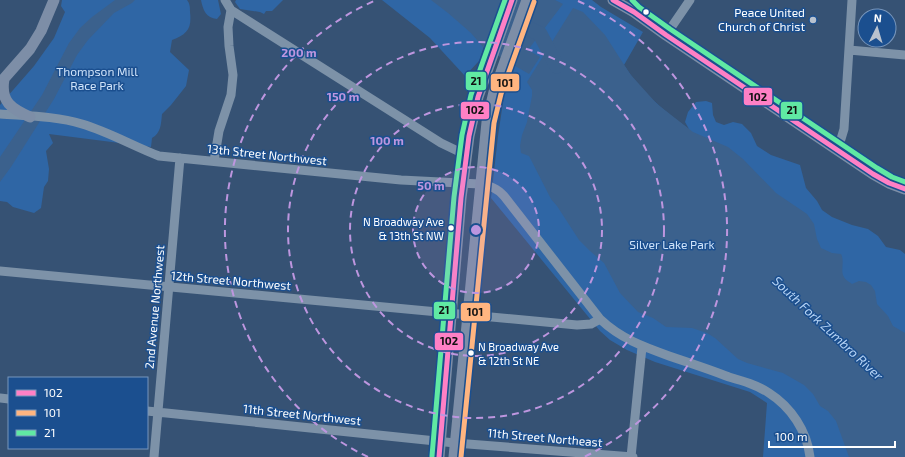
<svg xmlns="http://www.w3.org/2000/svg" width="905" height="457" font-family="'Exo 2',sans-serif">
<style>
.green{fill:#2f66a5}
.water{fill:#3b618d}
.lines{fill:none;stroke-linecap:round;stroke-linejoin:round}
.river{stroke:#3b618d;stroke-width:15}
.minor{stroke:#7d92a8;stroke-width:9}
.major{stroke:#7d8ea7;stroke-width:11}
.bus-1-casing{stroke:#1b4f8f;stroke-width:8}
.bus-2-casing{stroke:#1b4f8f;stroke-width:8}
.bus-3-casing{stroke:#1b4f8f;stroke-width:8}
.bus-1{stroke:#ff80c5;stroke-width:5}
.bus-2{stroke:#ffb580;stroke-width:5}
.bus-3{stroke:#60e9a3;stroke-width:5}
.ring{fill:none;stroke:#bd96df;stroke-width:2;stroke-dasharray:7 5}
.bus-dot{fill:#fff;stroke:#1b4f8f;stroke-width:1.5}
.poi-dot{fill:#b9c2ce;stroke:#1b4f8f;stroke-width:1.5}
.labels{text-anchor:middle;stroke-width:3;stroke-linejoin:round;paint-order:stroke}
.bus-label{font-size:11px;fill:#fff;stroke:#1b4f8f;text-anchor:end}
.poi-label{font-size:12px;fill:#fff;stroke:#1b4f8f;text-anchor:end}
.park-label{font-size:12px;fill:#cfe3fa;stroke:#1b4f8f}
.street-label{font-size:12px;fill:#fff;stroke:#1b4f8f}
.water-label{font-size:13px;font-style:italic;fill:#b5d3f5;stroke:#1b4f8f}
.centre{fill:#bd96df;stroke:#1b4f8f;stroke-width:2}
.ring-label{font-size:12px;text-anchor:middle;font-weight:bold;fill:#bd96df;stroke:#1b4f8f;stroke-width:3;stroke-linejoin:round;paint-order:stroke}
.line-badge{stroke:#1b4f8f;stroke-width:1.5}
.pale-badge-label{font-size:11px;text-anchor:middle;font-weight:bold;fill:#111}
</style>
<rect width="100%" height="100%" fill="#365274"/>
<path class="green" d="M62,0H187C190,4 190,7 190,12C192,29 187,34 172,40L170,52L189,70L186,86L171,105L162,114C161,124 161,133 152,138L151,147L49,134L53,143L46,151L49,169L48,181L44,187L41,208L34,213L13,207L7,202L0,201V105L34,66L54,38L65,12L61,6Z
M201,0H218L221,14L217,19C206,18 203,10 201,0Z
M236,0H283L272,11H266L264,14L260,12L240,9L235,2Z
M382,0H478L496,10L479,61L465,76L430,38Z
M533,0H592L601,7L643,32L624,65C640,91 665,112 689,129L685,122L688,112L696,102L706,101L712,103L713,115L716,122L724,125L733,122L742,124L751,133L757,146L771,155L800,165L806,188L817,201L822,210L832,217L852,225L868,229L878,236L886,247L900,250L905,254V457H763L767,403L750,392L655,362L627,350L610,340L600,331L491,198L498,136L507,75Z"/>
<path class="water" d="M115,0H135L132,3L114,13L88,40L77,55L54,99L11,167L0,182V157L42,95L69,43L80,28L92,17Z
M431,0H555L563,4L528,50L540,57L529,74L483,47L471,33L448,13Z
M573,8L583,12L605,35L630,74L657,104L693,132L728,147L743,159L776,193L807,214L814,224L817,239L821,248L832,253L841,254C845,261 840,271 844,277C845,280 850,282 852,284L859,281L866,282L871,285L875,291L877,304L888,316L893,326L905,333V457H849L836,421L828,411L820,406L813,394L804,385L783,373L747,363L738,359L715,338L707,333L692,328L666,327L653,318L638,312L620,293L604,263L590,251L579,240L557,206L551,199L529,156L521,153L520,146L522,135L527,122L532,96V90L527,82Z"/>
<g class="lines">
<path class="river" d="M522,25L540,34L557,66"/>
<path class="minor" d="M231,10L441,143L466,155
M666,35L690,0
M849,50L905,55
M0,114C27,116 56,116 82,124C109,132 133,146 159,156L401,180L480,184C490,186 497,188 504,196L600,319C622,340 647,348 675,358C693,364 711,370 729,377C743,381 757,385 769,393C791,407 807,431 810,457
M836,149L841,139L844,129L852,0
M214,161L219,131L231,95L233,75L229,46L228,27L231,10L225,0
M0,271L577,325L591,324L600,319
M0,398L9,399
M147,411L455,443L633,457
M154,457L180,158
M631,457L642,347"/>
<path class="major" d="M613,0L634,12L666,35L873,174L889,183L905,189
M4,79C0,102 12,109 30,117
M0,83L30,49L41,31L54,0
M439,457L461,198L469,136L478,97L512,0
M454,457L487,122L494,92L527,0"/>
<g class="bus-1-casing">
<path id="bus-1" d="M613,0L634,12L666,35L873,174L889,183L905,189
M439,457L461,198L469,136L478,97L512,0"/>
</g>
<g class="bus-2-casing">
<path id="bus-2" d="M461,457L494,123L501,94L534,2"/>
</g>
<g class="bus-3-casing">
<path id="bus-3" d="M632,0L639,7L670,29L877,168L892,177L905,182
M432,456L454,197L462,135L471,95L505,0"/>
</g>
<use href="#bus-1" class="bus-1"/>
<use href="#bus-2" class="bus-2"/>
<use href="#bus-3" class="bus-3"/>
</g>
<circle cx="476" cy="230" r="63" fill="#bd96df" fill-opacity=".12"/>
<g class="ring">
<circle cx="476" cy="230" r="63"/>
<circle cx="476" cy="230" r="126"/>
<circle cx="476" cy="230" r="188"/>
<path d="M368 457A251 251 0 0 1 374 1M578 1A251 251 0 0 1 584 457"/>
</g>
<g class="bus-dot">
<circle cx="646" cy="12" r="3.5"/>
<circle cx="451" cy="228" r="3.5"/>
<circle cx="471" cy="353" r="3.5"/>
</g>
<circle class="poi-dot" cx="813" cy="20" r="4"/>
<g class="labels">
<g class="bus-label">
<text x="444" y="226">N Broadway Ave<tspan x="444" dy="14">&amp; 13th St NW</tspan></text>
<text x="478" y="351" text-anchor="start">N Broadway Ave<tspan x="478" dy="14">&amp; 12th St NE</tspan></text>
</g>
<g class="poi-label">
<text x="805" y="17">Peace United<tspan x="805" dy="14">Church of Christ</tspan></text>
</g>
<g class="park-label">
<text x="97" y="76">Thompson Mill<tspan x="97" dy="14">Race Park</tspan></text>
<text x="672" y="249">Silver Lake Park</text>
</g>
<g class="street-label">
<text transform="translate(267 155) rotate(6)" y="4">13th Street Northwest</text>
<text transform="translate(231 281) rotate(5)" y="4">12th Street Northwest</text>
<text transform="translate(155 307) rotate(-85)" y="4">2nd Avenue Northwest</text>
<text transform="translate(302 415) rotate(6)" y="4">11th Street Northwest</text>
<text transform="translate(545 438) rotate(5)" y="4">11th Street Northeast</text>
</g>
<g class="water-label">
<text transform="translate(828 328) rotate(43)" y="5">South Fork Zumbro River</text>
</g>
</g>
<circle cx="476" cy="230" r="6" class="centre"/>
<g class="ring-label">
<text x="299" y="57">200 m</text>
<text x="343" y="101">150 m</text>
<text x="387" y="145">100 m</text>
<text x="431" y="190">50 m</text>
</g>
<g class="line-badge">
<rect x="465" y="71" width="22" height="20" rx="4" fill="#60e9a3"/>
<rect x="490" y="73" width="30" height="19" rx="4" fill="#ffb580"/>
<rect x="743" y="87" width="30" height="19" rx="4" fill="#ff80c5"/>
<rect x="460" y="101" width="30" height="19" rx="4" fill="#ff80c5"/>
<rect x="780" y="101" width="23" height="19" rx="4" fill="#60e9a3"/>
<rect x="433" y="301" width="23" height="19" rx="4" fill="#60e9a3"/>
<rect x="460" y="302" width="31" height="20" rx="4" fill="#ffb580"/>
<rect x="434" y="332" width="30" height="19" rx="4" fill="#ff80c5"/>
</g>
<g class="pale-badge-label">
<text x="476" y="85">21</text>
<text x="505" y="87">101</text>
<text x="758" y="101">102</text>
<text x="475" y="114">102</text>
<text x="792" y="114">21</text>
<text x="444" y="314">21</text>
<text x="475" y="316">101</text>
<text x="449" y="345">102</text>
</g>
<rect x="8" y="377" width="140" height="72" fill="#1b4f8f" stroke="#7695bc"/>
<rect x="16" y="390" width="20" height="6" fill="#ff80c5" stroke="#7695bc"/>
<text x="44" y="397" font-size="12" fill="#ffffff">102</text>
<rect x="16" y="410" width="20" height="6" fill="#ffb580" stroke="#7695bc"/>
<text x="44" y="417" font-size="12" fill="#ffffff">101</text>
<rect x="16" y="430" width="20" height="6" fill="#60e9a3" stroke="#7695bc"/>
<text x="44" y="437" font-size="12" fill="#ffffff">21</text>
<g transform="translate(877 28) rotate(5)"><circle r="19" fill="#1b4f8f" stroke="#7695bc"/>
<path d="M0-3L7 15L0 10L-7 15Z" fill="#b9c2ce"/>
<text y="-6" font-size="11" font-weight="bold" text-anchor="middle" fill="#ffffff">N</text>
</g>
<path d="M769 441v6h126v-6" fill="none" stroke="#ffffff" stroke-width="2"/>
<text x="775" y="441" font-size="12" fill="#ffffff" stroke="#1b4f8f" stroke-width="3" paint-order="stroke">100 m</text>
</svg>
